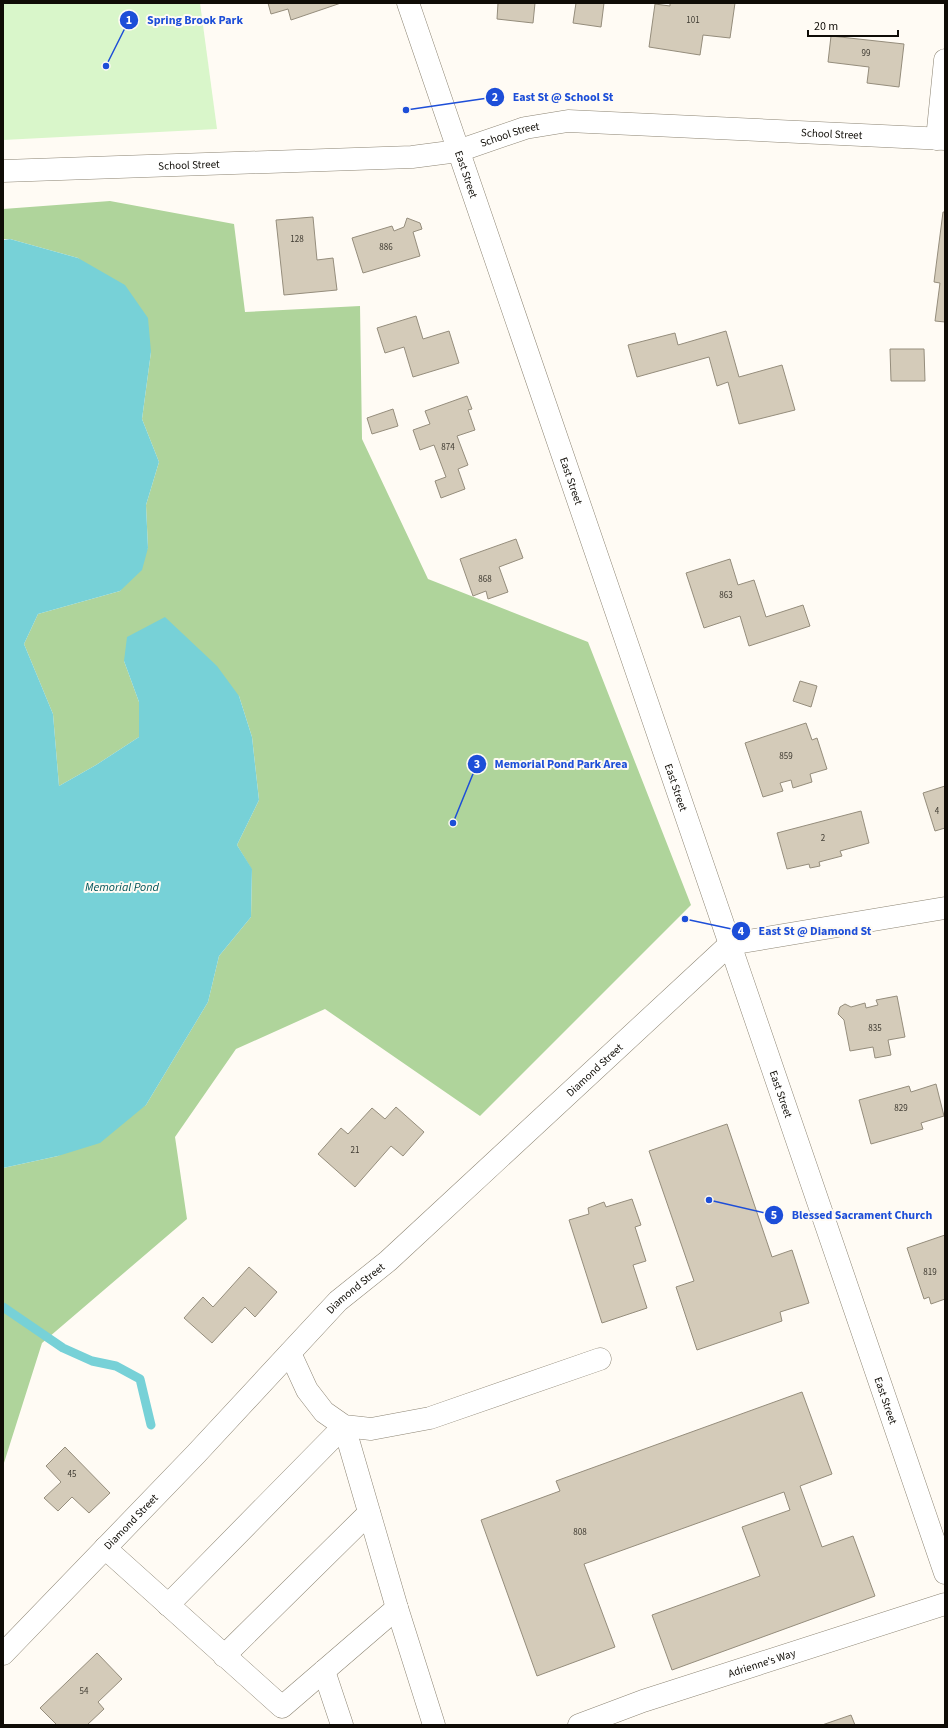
<svg xmlns="http://www.w3.org/2000/svg" width="948" height="1728" font-family="'Source Sans 3',sans-serif">
<style>
.green{fill:#d9f6ca}
.forest{fill:#afd49b}
.water{fill:#77d1d7}
.lines{fill:none;stroke-linecap:round;stroke-linejoin:round}
.stream{stroke:#77d1d7;stroke-width:9}
.building{fill:#d4cbb9;stroke:#958d7c}
.minor-casing{stroke:#8d8574;stroke-width:23}
.major-casing{stroke:#8d8574;stroke-width:23}
.minor{stroke:#fff;stroke-width:22}
.major{stroke:#fff;stroke-width:22}
.labels{text-anchor:middle;stroke-width:4;stroke-linejoin:round;paint-order:stroke}
.number-label{font-size:9px;fill:#403c33}
.street-label{font-size:11px;fill:#0f0c06;stroke:#fffbf4}
.water-label{font-size:12px;font-style:italic;fill:#00555a;stroke:#fffbf4}
.leader{fill:none;stroke:#1d4ed8;stroke-width:1.5}
.callout-dot{fill:#1d4ed8;stroke:#fffbf4;stroke-width:1.5}
.mark-label{font-size:12px;text-anchor:middle;font-weight:bold;fill:#fff}
.callout-label{font-size:12px;text-anchor:middle;font-weight:bold;fill:#1d4ed8;stroke:#fffbf4;stroke-width:4;stroke-linejoin:round;paint-order:stroke}
</style>
<rect width="100%" height="100%" fill="#fffbf4"/>
<path class="green" d="M3,3H200L217,129L3,140Z"/>
<path class="forest" d="M110,201L234,224L245,312L360,306L362,439L428,579L588,642L691,905L480,1116L325,1009L236,1049L175,1137L187,1219L42,1343L3,1466V1168L58,1156L146,1105L208,1002L219,956L251,917L252,870L237,845L259,800L252,737L239,696L124,661L139,702V737L96,765L59,786L53,714L24,644L38,614L120,591L148,548L146,505L159,462L142,419L151,352L78,258L10,239H3V209Z"/>
<path class="water" d="M10,239L78,258L125,285L148,318L151,352L142,419L159,462L146,505L148,548L142,570L120,591L38,614L24,644L53,714L59,786L96,765L139,737V702L124,661L127,637L165,617L217,666L239,696L252,737L259,800L237,845L252,869L251,917L219,956L208,1002L146,1105L100,1143L58,1156L3,1168V240Z"/>
<g class="lines">
<path class="stream" d="M3,1307L63,1348L92,1361L116,1366L140,1379L151,1425"/>
</g>
<path class="building" d="M268,3H341L291,20L288,9L271,14Z
M498,3H535L533,23L497,19Z
M576,3H604L601,27L573,23Z
M670,3H735L730,38L703,35L700,55L649,47L655,4L670,6Z
M831,36L904,44L899,87L867,83L869,67L828,62Z
M943,212H945V322L935,321L940,283L934,282Z
M313,217L317,260L333,258L337,290L284,295L276,220Z
M407,218L420,223L422,229L413,232L420,256L363,273L352,238L392,226L394,231L404,227Z
M416,316L423,339L449,331L459,363L413,377L404,347L385,353L377,328Z
M726,331L739,377L782,365L795,410L739,424L728,382L717,386L709,357L637,377L628,345L675,333L678,345Z
M890,349H924L925,381H891Z
M467,396L472,409L468,410L475,430L457,436L468,465L458,469L465,489L441,498L435,481L446,477L434,445L420,450L413,430L430,424L425,411Z
M393,409L398,426L372,434L367,418Z
M516,539L523,558L499,567L508,592L488,599L486,591L473,596L460,559Z
M730,559L738,585L754,580L766,617L803,605L810,626L749,646L740,616L704,628L686,573Z
M800,681L817,686L811,707L793,701Z
M806,723L812,740L817,738L827,769L810,774L812,782L793,788L791,780L780,783L783,791L763,797L745,743Z
M945,786V828L935,831L923,793Z
M861,811L869,843L840,851L842,856L819,862L820,866L810,868L809,864L787,869L777,833Z
M897,996L905,1037L888,1040L891,1055L875,1058L873,1047L850,1051L844,1020L838,1014L840,1007L845,1004L851,1007L865,1003L866,1008L878,1005L876,1000Z
M936,1084L944,1116L921,1123L923,1129L871,1144L859,1100L909,1086L911,1092Z
M396,1107L424,1132L403,1156L391,1146L355,1187L318,1154L341,1128L348,1134L372,1108L385,1119Z
M727,1124L772,1257L792,1250L809,1303L780,1312L782,1321L697,1350L676,1287L694,1281L649,1151Z
M632,1199L641,1225L635,1227L646,1261L633,1265L647,1308L602,1323L569,1220L589,1214L588,1208L604,1202L606,1207Z
M945,1235V1299L931,1304L929,1297L924,1299L907,1248Z
M249,1267L277,1292L255,1317L245,1307L212,1343L184,1318L203,1297L213,1307Z
M802,1392L832,1474L800,1486L822,1547L853,1536L875,1596L672,1670L652,1615L760,1576L742,1527L790,1510L784,1492L584,1564L615,1647L537,1676L481,1520L560,1491L556,1481Z
M65,1447L110,1493L89,1513L72,1497L58,1511L44,1498L61,1482L46,1466Z
M97,1653L122,1679L98,1702L104,1709L87,1725H57L40,1708Z
M851,1715L855,1725H822Z"/>
<g class="lines">
<g class="minor-casing">
<g id="minor">
<path d="M937,139L945,60"/>
<path id="s1" d="M3,171L412,157L458,151L525,128L568,121L945,139"/>
<path d="M290,1353L307,1390L324,1412L344,1426L371,1429L430,1418L600,1359"/>
<path d="M105,1548L282,1707L397,1608"/>
<path d="M168,1605L344,1426L397,1608L434,1725"/>
<path id="s2" d="M3,1654L196,1454L338,1301L388,1261L730,944L945,908"/>
<path d="M224,1656L369,1513"/>
<path d="M324,1671L342,1725"/>
<path id="s3" d="M579,1725L643,1701L945,1604"/>
</g>
</g>
<g class="major-casing">
<g id="major">
<path id="s4" d="M408,3L945,1573"/>
</g>
</g>
<use href="#minor" class="minor"/>
<use href="#major" class="major"/>
</g>
<g class="labels">
<g class="number-label">
<text x="693" y="23">101</text>
<text x="866" y="56">99</text>
<text x="297" y="242">128</text>
<text x="386" y="250">886</text>
<text x="448" y="450">874</text>
<text x="485" y="582">868</text>
<text x="726" y="598">863</text>
<text x="786" y="759">859</text>
<text x="937" y="814">4</text>
<text x="823" y="841">2</text>
<text x="875" y="1031">835</text>
<text x="901" y="1111">829</text>
<text x="355" y="1153">21</text>
<text x="930" y="1275">819</text>
<text x="72" y="1477">45</text>
<text x="580" y="1535">808</text>
<text x="84" y="1694">54</text>
</g>
<g class="street-label">
<text dy="4" stroke="none"><textPath href="#s1" startOffset="834">School Street</textPath></text>
<text dy="4" stroke="none"><textPath href="#s1" startOffset="510">School Street</textPath></text>
<text dy="4" stroke="none"><textPath href="#s1" startOffset="186">School Street</textPath></text>
<text dy="4" stroke="none"><textPath href="#s4" startOffset="181">East Street</textPath></text>
<text dy="4" stroke="none"><textPath href="#s4" startOffset="505">East Street</textPath></text>
<text dy="4" stroke="none"><textPath href="#s4" startOffset="829">East Street</textPath></text>
<text dy="4" stroke="none"><textPath href="#s2" startOffset="832">Diamond Street</textPath></text>
<text dy="4" stroke="none"><textPath href="#s4" startOffset="1153">East Street</textPath></text>
<text dy="4" stroke="none"><textPath href="#s2" startOffset="508">Diamond Street</textPath></text>
<text dy="4" stroke="none"><textPath href="#s4" startOffset="1477">East Street</textPath></text>
<text dy="4" stroke="none"><textPath href="#s2" startOffset="184">Diamond Street</textPath></text>
<text dy="4" stroke="none"><textPath href="#s3" startOffset="193">Adrienne's Way</textPath></text>
</g>
<g class="water-label">
<text x="122" y="891">Memorial Pond</text>
</g>
</g>
<path class="leader" d="M106 66L129 20M406 110L495 97M453 823L477 764M685 919L741 931M709 1200L774 1215"/>
<g class="callout-dot">
<circle cx="106" cy="66" r="4"/>
<circle cx="406" cy="110" r="4"/>
<circle cx="453" cy="823" r="4"/>
<circle cx="685" cy="919" r="4"/>
<circle cx="709" cy="1200" r="4"/>
<circle cx="129" cy="20" r="10"/>
<circle cx="495" cy="97" r="10"/>
<circle cx="477" cy="764" r="10"/>
<circle cx="741" cy="931" r="10"/>
<circle cx="774" cy="1215" r="10"/>
</g>
<g class="mark-label">
<text x="129" y="24">1</text>
<text x="495" y="101">2</text>
<text x="477" y="768">3</text>
<text x="741" y="935">4</text>
<text x="774" y="1219">5</text>
</g>
<g class="callout-label">
<text x="195" y="24">Spring Brook Park</text>
<text x="563" y="101">East St @ School St</text>
<text x="561" y="768">Memorial Pond Park Area</text>
<text x="815" y="935">East St @ Diamond St</text>
<text x="862" y="1219">Blessed Sacrament Church</text>
</g>
<rect width="948" height="1728" fill="none" stroke="#0f0c06" stroke-width="8"/>
<path d="M808 30v6h90v-6" fill="none" stroke="#0f0c06" stroke-width="2"/>
<text x="814" y="30" font-size="12" fill="#0f0c06" stroke="#fffbf4" stroke-width="3" paint-order="stroke">20 m</text>
</svg>
